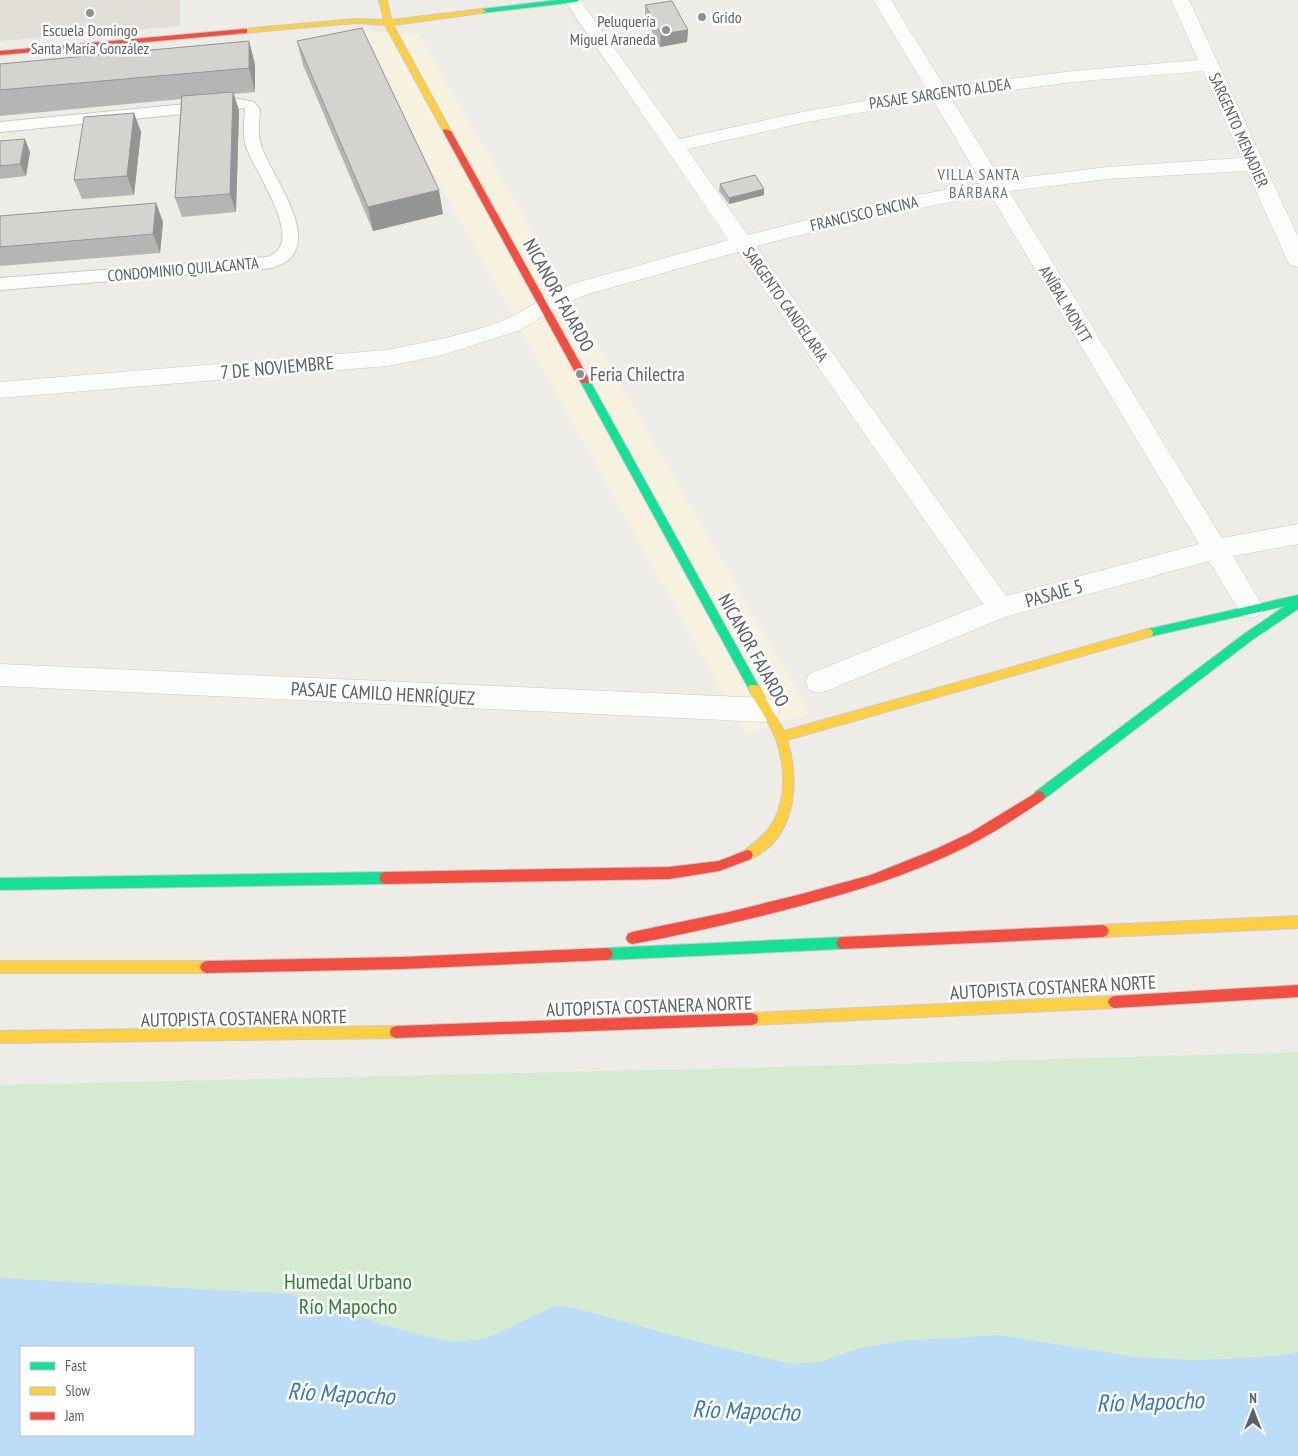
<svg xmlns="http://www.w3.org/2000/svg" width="1298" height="1456" font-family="'PT Sans Narrow',sans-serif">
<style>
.commercial{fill:#f7f2e0}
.education{fill:#e0ded7}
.green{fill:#d4ead1;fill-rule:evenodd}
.water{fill:#bbddf8;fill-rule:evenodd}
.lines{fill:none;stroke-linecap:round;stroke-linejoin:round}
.lane-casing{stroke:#c9c9c8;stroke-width:2}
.street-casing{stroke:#c9c9c8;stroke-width:1}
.fast-casing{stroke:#c9cac9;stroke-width:2}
.slow-casing{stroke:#c9cac9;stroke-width:2}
.jam-casing{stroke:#c9cac9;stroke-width:2}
.lane{fill:#fcfcfb;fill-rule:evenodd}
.street{fill:#fcfcfb;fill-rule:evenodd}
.fast{fill:#16e098;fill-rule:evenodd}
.slow{fill:#ffcf43;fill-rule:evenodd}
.jam{fill:#f24e42;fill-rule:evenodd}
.wall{fill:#b6b5b3}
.shaded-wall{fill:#949492}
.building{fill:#d4d3d0;stroke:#949492}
.poi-dot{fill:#8f9193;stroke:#fff;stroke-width:2}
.labels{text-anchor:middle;stroke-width:5;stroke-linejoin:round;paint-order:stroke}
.far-poi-label{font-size:16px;fill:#5c6066;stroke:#fff;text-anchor:start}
.far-street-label{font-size:16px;fill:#5c6066;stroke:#fff}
.far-neighbourhood-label{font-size:16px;letter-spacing:1px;fill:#6d7278;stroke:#fff}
.street-label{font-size:19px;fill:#5c6066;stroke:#fff}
.poi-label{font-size:19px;fill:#5c6066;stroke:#fff;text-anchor:start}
.near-park-label{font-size:22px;fill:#2e8233;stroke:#fff}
.near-water-label{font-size:24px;font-style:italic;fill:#3a76b9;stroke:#fff}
</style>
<rect width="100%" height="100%" fill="#edece7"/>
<path class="commercial" d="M354,30L419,35L810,713L746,734Z"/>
<path class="education" d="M0,0H180V26L0,41Z"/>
<path class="green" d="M1298,1052V1456H0V1085L780,1067ZM21,1347H194V1435H21Z"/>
<path class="water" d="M0,1278L289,1294L404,1331L451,1342L485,1339L555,1306L575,1308L690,1340L791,1364L820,1362L857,1349L901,1341L999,1335L1134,1357L1192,1360L1227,1359L1280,1356L1298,1352V1456H0ZM21,1347H194V1435H21Z"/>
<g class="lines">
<g class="lane-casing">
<path id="lane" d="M239,99L254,102L260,110C259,123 257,136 262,148C273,179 331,251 272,268L0,290V278L268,257C271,255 276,253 278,250C296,229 255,171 247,149C242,137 244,123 245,110L244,108L0,132V122Z"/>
</g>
<g class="street-casing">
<path id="street" d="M564,0H580L679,139L807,111L927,90L873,0H891L945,87L1073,71L1198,60L1171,0H1189L1298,237V267L1290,265L1287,260L1247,171L1107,179L1009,191L1222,538L1298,524V544L1233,556L1264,608L1260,615L1251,618L1242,615L1209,561L1005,617L829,690L819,693L809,690L806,682L809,674L983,604L738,252L588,294L566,303L520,330L443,355L387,366L0,398V382L387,350C426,342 467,335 504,320C527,310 547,294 572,284L729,240ZM1203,71L1242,158L1107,167L1001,180L951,98L1073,82ZM933,100L982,183L865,205L748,235L687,149L807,122ZM990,194L1199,544L1006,596L756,246L865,219Z
M0,664L766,698L776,702L780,710L776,718L766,722L0,686Z"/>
</g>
<g class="fast-casing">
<path id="fast" d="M557,0H580L576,2L482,13L478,11L482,9Z
M585,378L590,381L758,685L760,688L758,691H750L580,381Z
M1298,595V609L1252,640L1043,800L1039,801L1035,800L1033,796L1035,792L1244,634L1285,606L1148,637L1144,636L1143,633L1144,630Z
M385,872L389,874L391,878L389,882L385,884L0,890V878Z
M842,937L846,939L848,943L846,947L842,949L607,960L603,958L601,954L603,950L607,948Z"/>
</g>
<g class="slow-casing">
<path id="slow" d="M379,0H387L391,20L482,9L486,11L482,13L393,25L451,131L450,133L443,131L385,25L356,23L244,33L240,31L244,29L356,19L384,20Z
M1148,629L1152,630L1153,633L1152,636L787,740C801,782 795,843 747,860L743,859L741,855C744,849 750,847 755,842C762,837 768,830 773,822C787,799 785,764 776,739C769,721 757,705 748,688L750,685H758L784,731Z
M1298,916V928L1103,937L1099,935L1097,931L1099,927L1103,925Z
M0,961H206L210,963L212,967L210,971L206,973H0Z
M1114,996L1118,998L1120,1002L1118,1006L1114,1008L752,1025L747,1023L746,1019L747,1015L752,1013Z
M396,1026L401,1028L402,1032L401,1036L396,1038L0,1043V1031Z"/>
</g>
<g class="jam-casing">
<path id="jam" d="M244,29H247V33L0,55V51Z
M444,129L451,131L590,381L588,383H582L580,381L443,131Z
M1039,791L1043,792L1045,796L1043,800C1022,814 1001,828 979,840C911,877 836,897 761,916C719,926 676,936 632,944L628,942L626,938L628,934L632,932L729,912L798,895L871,875L936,849L970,833Z
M747,850L751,851L753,855L751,859L719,871L669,879L385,884L381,882L379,878L381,874L385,872L669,867L719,861Z
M1103,925L1107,927L1109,931L1107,935L1103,937L842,949L838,947L836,943L838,939L842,937Z
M607,948L611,950L613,954L611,958L607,960L402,969L206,973L202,971L200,967L202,963L206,961L402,957Z
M1298,985V997L1114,1008L1110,1006L1108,1002L1110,998L1114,996Z
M752,1013L757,1015L758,1019L757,1023L752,1025L396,1038L391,1036L390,1032L391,1028L396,1026Z"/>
</g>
<use href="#lane" class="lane"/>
<use href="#street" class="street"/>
<use href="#fast" class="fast"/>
<use href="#slow" class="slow"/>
<use href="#jam" class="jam"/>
</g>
<path class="wall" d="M645,5L688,30L687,42L660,47L645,18Z
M249,41L255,65V92L234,94L239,111L236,212L182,217L175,198L181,99L0,116V64Z
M297,41L443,214L373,231L303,65Z
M134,113L141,132L134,195L82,199L74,180Z
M0,141L30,152L26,176L0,179Z
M720,184L764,189V195L729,204L719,191Z
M156,203L163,222L160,253L0,266V216Z"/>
<path class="shaded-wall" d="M688,30L687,42L660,47L661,34Z
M249,41L255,65V92L249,68Z
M233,92L239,111L236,212L230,194Z
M134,113L141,132L134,195L127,176Z
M25,139L30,152L26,176L20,164Z
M764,189V195L729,204V198Z
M439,190L443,214L373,231L368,207Z
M156,203L163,222L160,253L153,234Z"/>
<path class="building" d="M672,1L688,30L661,34L645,5Z
M362,28L439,190L368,207L297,41Z
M249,41V68L0,90V64Z
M233,92L230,194L175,198L182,96Z
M134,113L127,176L74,180L84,117Z
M25,139L20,164L0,166V141Z
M755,175L764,189L729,198L720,184Z
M156,203L153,234L0,247V216Z"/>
<g class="poi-dot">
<circle cx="90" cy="13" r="5"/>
<circle cx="702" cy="17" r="5"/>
<circle cx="666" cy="30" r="5"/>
<circle cx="580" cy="374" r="5"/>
</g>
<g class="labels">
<g class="far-poi-label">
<text x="712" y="23">Grido</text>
<text x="656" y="27" text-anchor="end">Peluquería<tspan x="656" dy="18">Miguel Araneda</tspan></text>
<text x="90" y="36" text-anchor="middle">Escuela Domingo<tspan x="90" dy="18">Santa María González</tspan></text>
</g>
<g class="far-street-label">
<text transform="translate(940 93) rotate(-8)" y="6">PASAJE SARGENTO ALDEA</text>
<text transform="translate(1239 130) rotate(66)" y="6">SARGENTO MENADIER</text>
<text transform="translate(864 213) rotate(-13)" y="6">FRANCISCO ENCINA</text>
<text transform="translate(183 269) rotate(-5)" y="6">CONDOMINIO QUILACANTA</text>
<text transform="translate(786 304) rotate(55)" y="6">SARGENTO CANDELARIA</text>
<text transform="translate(1066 304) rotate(59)" y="6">ANÍBAL MONTT</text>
</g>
<g class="far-neighbourhood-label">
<text x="979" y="180">VILLA SANTA<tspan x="979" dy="18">BÁRBARA</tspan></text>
</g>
<g class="street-label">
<text transform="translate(559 295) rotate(61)" y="7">NICANOR FAJARDO</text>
<text transform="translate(277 367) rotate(-5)" y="7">7 DE NOVIEMBRE</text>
<text transform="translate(1054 593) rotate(-16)" y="7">PASAJE 5</text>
<text transform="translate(754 650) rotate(61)" y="7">NICANOR FAJARDO</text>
<text transform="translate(383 693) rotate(3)" y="7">PASAJE CAMILO HENRÍQUEZ</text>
<text transform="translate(1053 987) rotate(-3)" y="7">AUTOPISTA COSTANERA NORTE</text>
<text transform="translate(649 1006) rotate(-2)" y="7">AUTOPISTA COSTANERA NORTE</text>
<text transform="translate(244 1018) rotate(-1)" y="7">AUTOPISTA COSTANERA NORTE</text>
</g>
<g class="poi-label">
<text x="590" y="381">Feria Chilectra</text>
</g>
<g class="near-park-label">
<text x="348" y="1289">Humedal Urbano<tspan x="348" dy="25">Río Mapocho</tspan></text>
</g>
<g class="near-water-label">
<text transform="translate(341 1394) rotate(3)" y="8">Río Mapocho</text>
<text transform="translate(1150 1402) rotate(-2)" y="8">Río Mapocho</text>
<text transform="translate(746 1411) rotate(2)" y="8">Río Mapocho</text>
</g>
</g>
<rect x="20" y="1346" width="175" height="90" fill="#ffffff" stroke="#bebfc2"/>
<rect x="30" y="1362" width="25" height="8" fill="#16e098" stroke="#bebfc2"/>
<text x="65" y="1371" font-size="15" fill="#5c6066">Fast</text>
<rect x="30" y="1387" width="25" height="8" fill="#ffcf43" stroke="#bebfc2"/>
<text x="65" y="1396" font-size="15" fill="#5c6066">Slow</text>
<rect x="30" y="1412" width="25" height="8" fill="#f24e42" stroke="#bebfc2"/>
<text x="65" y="1421" font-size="15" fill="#5c6066">Jam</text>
<g transform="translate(1253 1411)" stroke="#ffffff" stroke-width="4" paint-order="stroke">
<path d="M0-4L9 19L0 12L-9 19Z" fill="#5c6066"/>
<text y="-8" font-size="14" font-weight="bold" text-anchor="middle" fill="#5c6066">N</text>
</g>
</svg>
